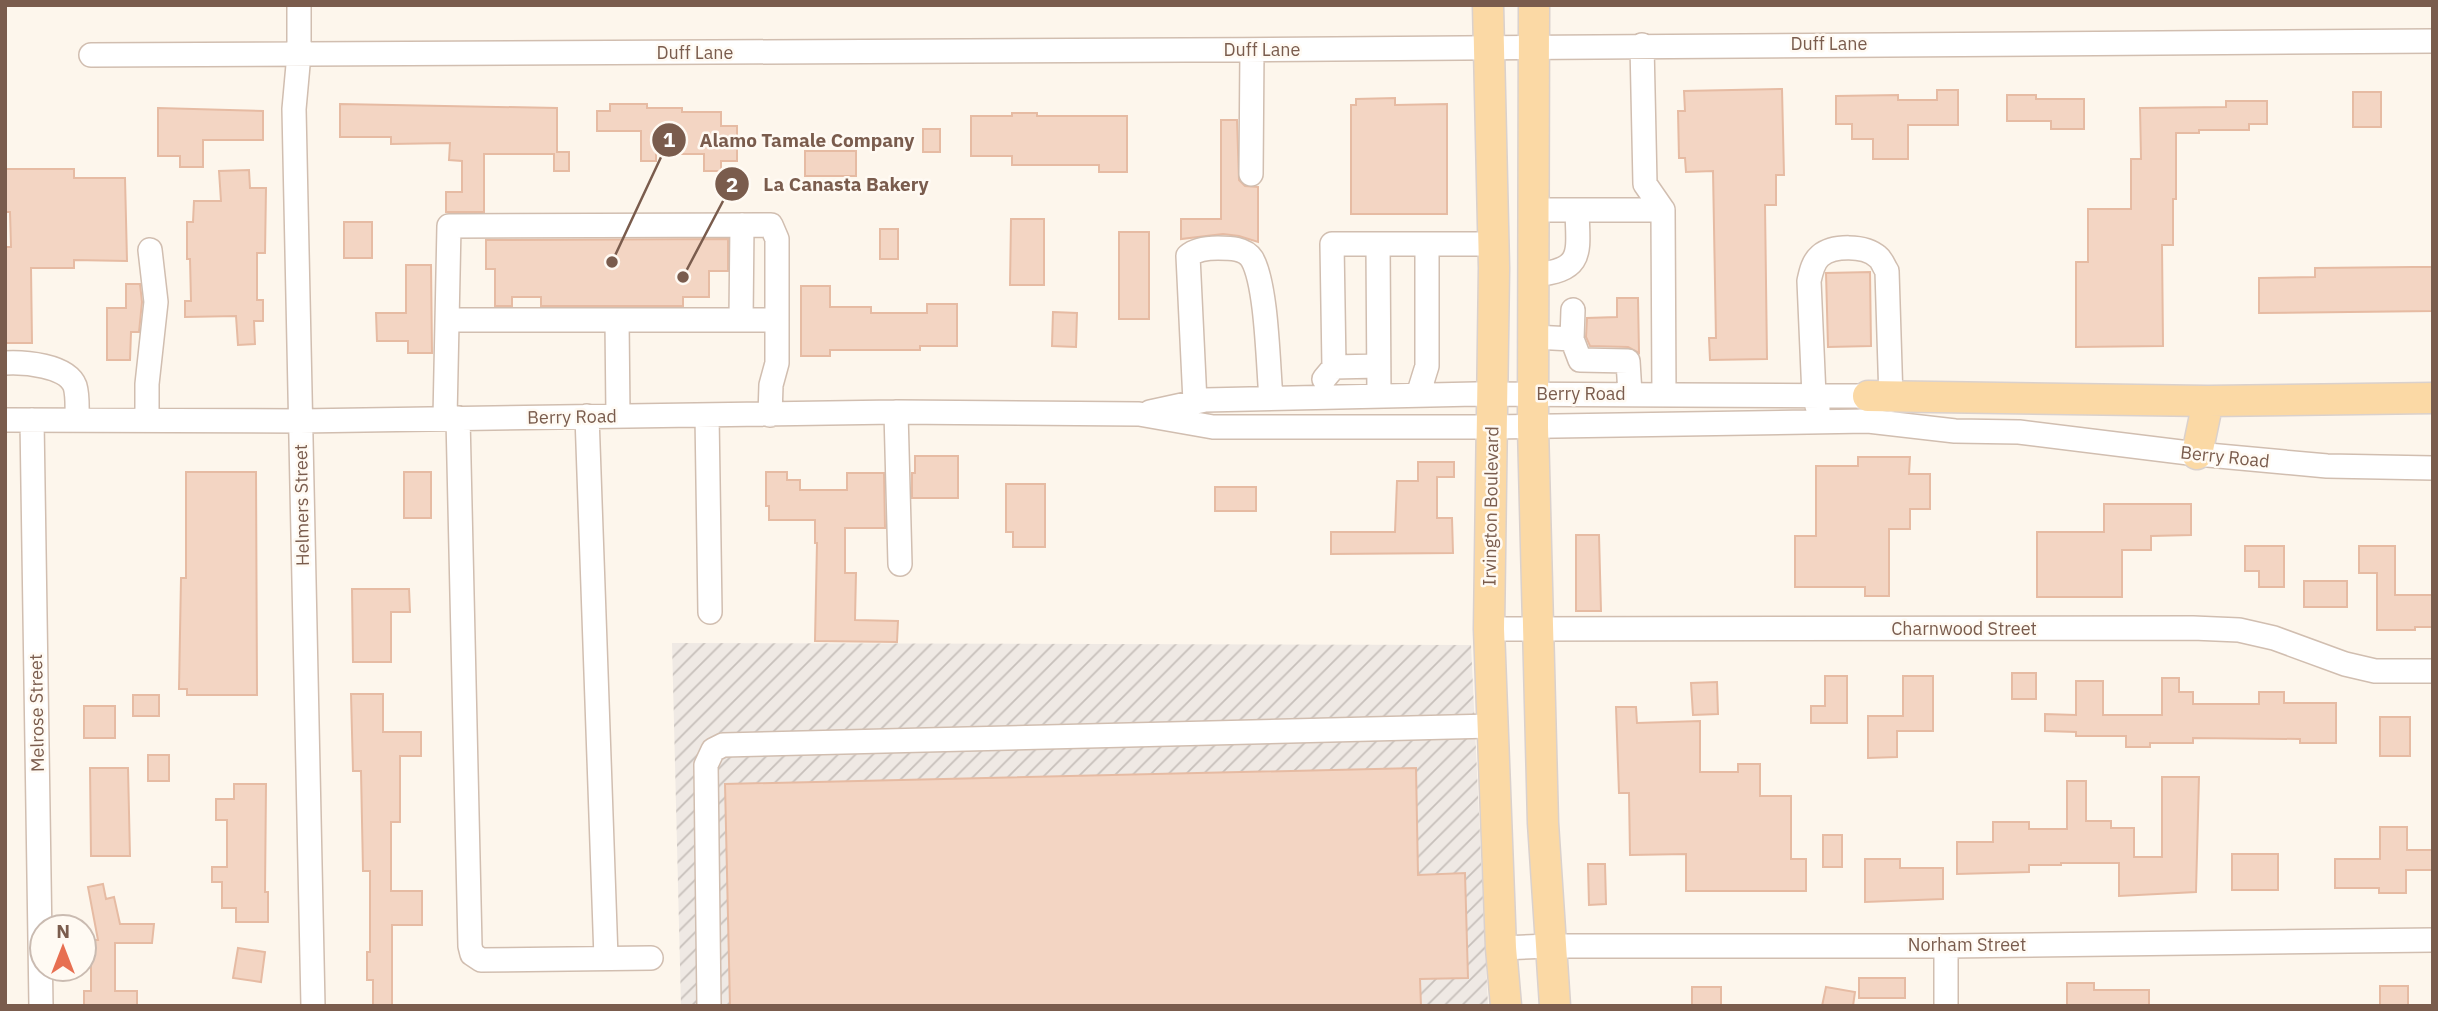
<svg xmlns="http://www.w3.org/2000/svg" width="2438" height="1011" font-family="'IBM Plex Sans',sans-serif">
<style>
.industrial{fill:url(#industrial-furrows)}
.building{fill:#f3d5c3;stroke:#e6bba3;stroke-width:2}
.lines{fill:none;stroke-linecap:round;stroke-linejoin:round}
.minor-casing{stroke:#d1beb0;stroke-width:26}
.major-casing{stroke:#dad1cd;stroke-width:33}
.minor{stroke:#fff;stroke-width:23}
.major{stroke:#fbd9a5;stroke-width:30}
.labels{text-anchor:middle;stroke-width:5;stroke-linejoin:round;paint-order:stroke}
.street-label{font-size:18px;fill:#7a5c4d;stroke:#fffaf3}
.leader{fill:none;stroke:#7a5c4d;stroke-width:2.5}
.callout-dot{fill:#7a5c4d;stroke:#fffaf3;stroke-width:2.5}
.mark-label{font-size:21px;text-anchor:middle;font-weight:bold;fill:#fff}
.callout-label{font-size:19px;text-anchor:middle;font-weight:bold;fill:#7a5c4d;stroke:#fffaf3;stroke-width:5;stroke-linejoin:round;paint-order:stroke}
</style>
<defs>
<pattern id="industrial-furrows" width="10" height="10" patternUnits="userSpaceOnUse" patternTransform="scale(1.75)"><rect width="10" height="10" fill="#efe9e4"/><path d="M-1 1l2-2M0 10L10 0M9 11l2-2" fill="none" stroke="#c7c0bb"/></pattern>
</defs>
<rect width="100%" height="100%" fill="#fdf6ec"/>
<path class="industrial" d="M672,643L1471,645L1488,1006H681Z"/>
<path class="building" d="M1782,89L1784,175H1776V205H1765L1767,359L1710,360L1709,338H1716L1713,171L1686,172L1685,158H1679L1678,111H1685L1684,91Z
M1937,90H1958V125H1908V159H1873V139H1852V124H1836V96L1898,95V100H1937Z
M2353,92H2381V127H2353Z
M2007,95H2036V99H2084V129H2051V121H2007Z
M1395,98V105L1447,104V214H1351V105H1356V99Z
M2226,101H2267V124H2249V130H2199V133H2176V199H2173V245H2162L2163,346L2076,347V262H2088V209H2131V159H2141L2140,108L2226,107Z
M340,104L557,108V152H569V171H554V154H484V212H446V192H462V161L449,160L450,143L391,144V137H340Z
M610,104H647V108H682V112H721V126H737V161H721V171H704V154H656V161H641V131H597V111H610Z
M158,108L263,111V140H203V167H180V156H158Z
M1012,113H1037V116H1127V172H1099V165H1012V156H971V116H1012Z
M1221,120H1237L1239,180L1245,186L1258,187V242L1239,236L1223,234L1181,239V219H1221Z
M923,129H940V152H923Z
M805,151H856V176H805Z
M5,169H74V178H125L127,261L74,260V268H31L32,343H5V247H11L10,212H5Z
M249,170L250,188H266L265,253H257V300H263V321H254L255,344L238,345L236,316L185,317V301H191L190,259H187V222H193L194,201H221L219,171Z
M1011,219H1044V285H1010Z
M344,222H372V258H344Z
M880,229H898V259H880Z
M1119,232H1149V319H1119Z
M728,239V271H709V297H683V306H541V297H512V306H495V269H486V240Z
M406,265H431L432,353H408V341H377L376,313H406Z
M2412,267H2433V311L2259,313V278L2315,277V268Z
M1870,272L1871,346L1828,347L1826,273Z
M126,284H140L142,302L139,332H131L130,360H107V308H126Z
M801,286H830V307H871V313H927V304H957V346H920V350H830V356H801Z
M1617,298H1638L1639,353L1628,347L1590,346L1586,337L1587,318L1617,317Z
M1053,312L1077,313L1076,347L1052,346Z
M915,456H958V498H912V473H915Z
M1858,457H1910L1909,474H1930V509H1910V529H1889V596H1865V587H1795V536H1816V466H1858Z
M1418,462H1454V477H1437V518H1452L1453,553L1331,554V532H1395L1397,481H1418Z
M186,472H256L257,695H187V689H179L181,578H186Z
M404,472H431V518H404Z
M766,472H787V480H800V490H847V473H884L885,528H845V573H856L855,620L898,621L897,642L815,641L817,543H815V520H769V506H766Z
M1006,484H1045V547H1013V532H1006Z
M1215,487H1256V511H1215Z
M2104,504H2191V535L2151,536V550H2122V597H2037V532H2104Z
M1576,535H1599L1601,611H1576Z
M2245,546H2284V587H2259V571H2245Z
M2359,546H2395V595H2433V627H2415V630H2377V573H2359Z
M2304,581H2347V607H2304Z
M352,589H409L410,612H391V662H353Z
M2012,673H2036V699H2012Z
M1825,676H1847V723H1811V706H1825Z
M1903,676H1933V731H1897V757L1868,758V716H1903Z
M2162,678H2179V692H2193V704H2259V692H2284V703H2336V743H2300V739L2193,738V743H2150V747H2126V736H2076V732L2045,731V714L2076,715V681H2103V715H2162Z
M1717,682L1718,714L1693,715L1691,683Z
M351,694H383V732H421V756H400V822H391V891H422V925H392V1006H373V980H367V952H370V871H363L361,771H353Z
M133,695H159V716H133Z
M84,706H115V738H84Z
M1616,707H1636L1637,723L1700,721V772H1738V764H1760V796H1791V859H1806V891H1686V854L1630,855L1629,793H1619Z
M2380,717H2410V756H2380Z
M148,755H169V781H148Z
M90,768H128L130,856H91Z
M1416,768L1418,875L1465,873L1468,978L1420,979L1421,1006H730L725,784Z
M2162,777H2199L2196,892L2119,896V863H2061V865H2029V872L1957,874V842H1993V822H2029V829H2067V781H2086V821H2111V828H2134V857H2162Z
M234,784H266L265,892H268V922H236V908H222V882H212V867H227V820H216V799H234Z
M2380,827H2407V850H2433V870H2406V893H2379V888H2335V859H2380Z
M1823,835H1842V867H1823Z
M2232,854H2278V890H2232Z
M1865,859H1900V868H1943V899L1865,902Z
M1588,864H1605L1606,904L1589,905Z
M103,884L106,899L114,897L120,924H154L152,943H115V991H137V1006H84V991H91V940H98L88,887Z
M238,948L265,952L261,982L233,978Z
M1859,978H1905V998H1859Z
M2067,983H2094V990H2149V1006H2067Z
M2380,986H2408V1006H2380Z
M1692,987H1721V1006H1692Z
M1826,987L1855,992L1853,1006H1822Z"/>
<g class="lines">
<g class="minor-casing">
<path id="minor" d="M299,5V54L294,109L313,1006
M1642,45L1645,184L1663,210L1664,394
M91,55C872,55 1652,45 2433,41
M1251,174L1252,50
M1535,210H1663
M1378,244L1379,396
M1534,275C1585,270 1578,253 1577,210
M448,320H777
M617,320L618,416
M741,320L742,225
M1534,337L1572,339L1580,360L1628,361L1630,394
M1572,339L1573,310
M5,363C24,362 67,365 75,386C78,396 77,409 77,419
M1334,367L1332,244H1493
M1324,379L1334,367L1378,366
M1418,395L1427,366V244
M1195,402L1188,256C1196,249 1208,248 1218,248C1230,248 1245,248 1252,259C1267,285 1268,366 1271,398
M1818,409L1814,396L1809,281C1811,272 1813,262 1820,256C1833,245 1865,245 1878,257C1882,260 1884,267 1887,271L1891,400
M896,412L900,564
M1150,412L1205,400L1476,394L1868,396L1884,398
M707,415L710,612
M587,416L606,958
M445,418L449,226L771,225L777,239V363L771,385L770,415
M458,418L470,946L472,954L481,960L651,958
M147,419V384L156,302L150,250
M5,420L300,421L896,412L1139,414L1213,427H1492L1868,421L1955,431L2019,432L2197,454L2327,466L2433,468
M32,420L41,1006
M1489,629L2193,628L2239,630L2274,638L2345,664L2375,671H2433
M1501,948L1550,946H1946L2433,940
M709,1006L706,765L713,750L723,745L1491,726
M1946,1006V946"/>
</g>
<g class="major-casing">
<path id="major" d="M1488,5L1494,268L1489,629L1501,948L1506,1006
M1534,5L1533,427L1543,823L1555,1006
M1868,396L2208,401L2433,398
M2197,454L2208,401"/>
</g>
<use href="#minor" class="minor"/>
<use href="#major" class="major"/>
</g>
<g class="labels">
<g class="street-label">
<text x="1829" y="50">Duff Lane</text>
<text x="1262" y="56">Duff Lane</text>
<text x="695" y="59">Duff Lane</text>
<text x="1581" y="400">Berry Road</text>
<text transform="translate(572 417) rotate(-1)" y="6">Berry Road</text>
<text transform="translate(2225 457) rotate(6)" y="6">Berry Road</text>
<text transform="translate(302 505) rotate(-91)" y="6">Helmers Street</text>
<text transform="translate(1491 506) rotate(-89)" y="6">Irvington Boulevard</text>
<text x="1964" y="635">Charnwood Street</text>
<text transform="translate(37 713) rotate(-91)" y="6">Melrose Street</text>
<text x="1967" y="951">Norham Street</text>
</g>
</g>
<path class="leader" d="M612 262L669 140M683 277L732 184"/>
<g class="callout-dot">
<circle cx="612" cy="262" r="7"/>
<circle cx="683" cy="277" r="7"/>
<circle cx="669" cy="140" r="18"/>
<circle cx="732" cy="184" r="18"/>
</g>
<g class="mark-label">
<text x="669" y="147">1</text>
<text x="732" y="192">2</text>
</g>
<g class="callout-label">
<text x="807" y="147">Alamo Tamale Company</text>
<text x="846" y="191">La Canasta Bakery</text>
</g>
<rect width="2438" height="1011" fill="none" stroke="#7a5c4d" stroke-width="14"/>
<g transform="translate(63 948)"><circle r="33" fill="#fffaf3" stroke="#cabbb1" stroke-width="2"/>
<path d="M0-5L12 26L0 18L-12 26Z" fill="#e76f51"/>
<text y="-10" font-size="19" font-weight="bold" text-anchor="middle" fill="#7a5c4d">N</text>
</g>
</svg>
